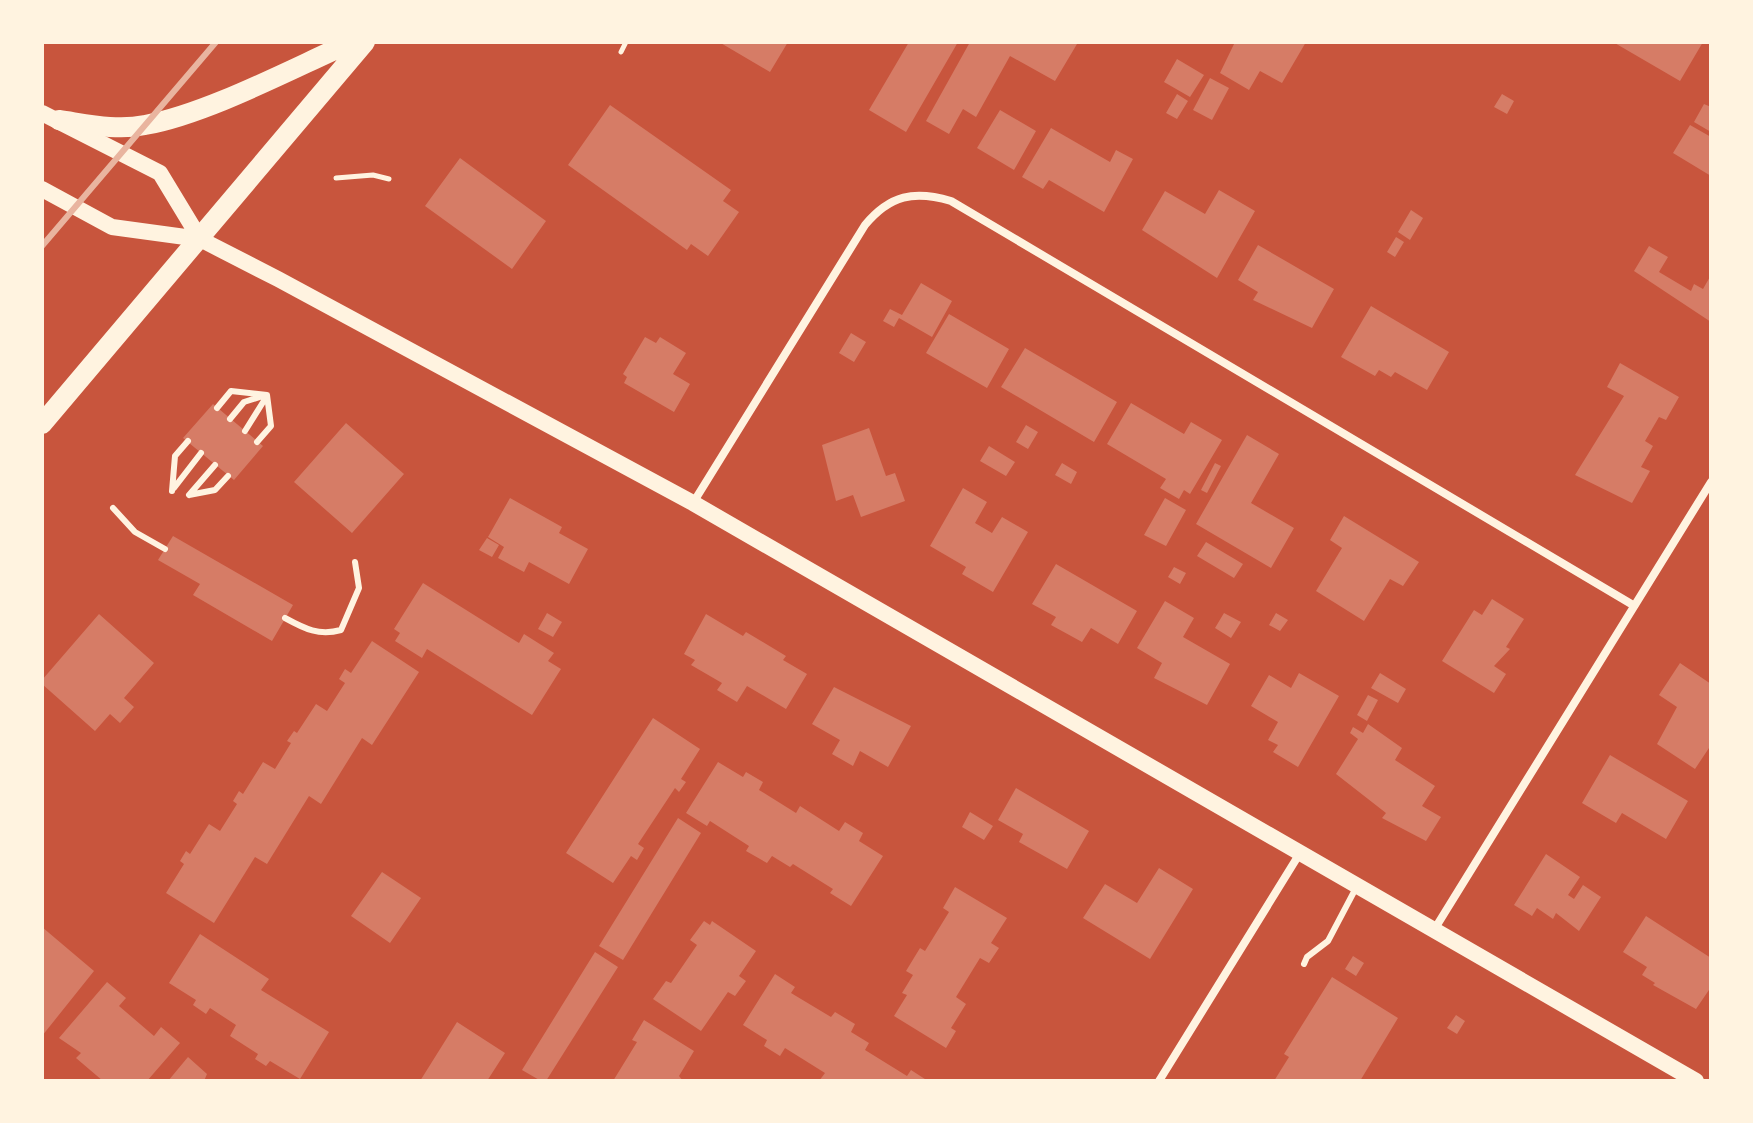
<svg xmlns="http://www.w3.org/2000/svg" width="1753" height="1123" font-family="'Zilla Slab',serif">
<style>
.building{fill:#d67c66}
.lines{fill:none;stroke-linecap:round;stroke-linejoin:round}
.path{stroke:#fff3e0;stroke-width:5}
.service{stroke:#fff3e0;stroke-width:6}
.minor{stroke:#fff3e0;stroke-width:8}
.secondary{stroke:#fff3e0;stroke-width:16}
.primary{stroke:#fff3e0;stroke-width:20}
.rail{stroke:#e9b49f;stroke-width:6}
</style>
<rect width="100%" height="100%" fill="#c8553d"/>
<path class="building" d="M719,42H788L770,72Z
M909,42H958L906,132L869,110Z
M970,42H1074L1077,44L1055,81L1010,56L976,117L963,109L949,134L926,121Z
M1235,42H1306L1282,83L1260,71L1249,90L1220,73Z
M1613,42H1703L1680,81Z
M1177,59L1204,75L1190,97L1164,82Z
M1210,78L1229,88L1212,120L1193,110Z
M1177,94L1188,101L1177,119L1166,113Z
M1502,94L1514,101L1507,114L1494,107Z
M1704,104L1711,107V132L1694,122Z
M610,105L731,190L723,201L739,212L708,256L691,244L687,250L568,165Z
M1000,110L1036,131L1014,170L977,148Z
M1690,125L1711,137V176L1673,153Z
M1051,128L1110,162L1116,150L1133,159L1104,212L1049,180L1043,189L1022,177Z
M460,158L546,221L512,269L425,206Z
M1219,190L1255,211L1217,278L1142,230L1165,191L1205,214Z
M1411,210L1423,218L1410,240L1398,232Z
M1396,237L1404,242L1395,257L1387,252Z
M1258,245L1334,289L1312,328L1253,300L1258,292L1238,280Z
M1649,246L1668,257L1659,272L1691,291L1694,284L1703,289L1711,275V322L1634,271Z
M921,283L952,301L932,337L899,318L894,327L883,321L890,309L902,315Z
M1371,306L1449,352L1427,390L1395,372L1391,377L1379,370L1375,376L1341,357Z
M949,314L1009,349L987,388L926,353Z
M851,333L866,342L854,362L839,353Z
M645,337L656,343L660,337L686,353L673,374L690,384L674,412L624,383L627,377L623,374Z
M1025,348L1117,402L1094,442L1001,387Z
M1620,363L1679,397L1666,420L1659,417L1645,441L1653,446L1641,467L1650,471L1632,503L1575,475L1624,396L1607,387Z
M1131,403L1184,434L1191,422L1222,440L1190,494L1184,490L1179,499L1160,488L1166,479L1107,444Z
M213,404L263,446L234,480L183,438Z
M346,423L404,474L352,533L294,482Z
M1026,425L1038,432L1028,449L1016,442Z
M869,428L886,476L895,473L905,501L861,517L853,495L836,501L822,445Z
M1247,435L1279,454L1251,503L1294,528L1271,568L1196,524Z
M989,446L1015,462L1006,476L980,461Z
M1062,463L1077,472L1071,484L1055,475Z
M1215,463L1221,466L1207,493L1201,490Z
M963,488L987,502L975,523L992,533L1002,517L1028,532L993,592L962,574L966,567L930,546Z
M510,498L562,527L559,533L588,549L569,584L529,562L524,572L498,558L504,547L488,537Z
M1165,498L1186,510L1166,546L1144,535Z
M1344,516L1419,562L1403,586L1390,579L1364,621L1316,591L1342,548L1330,540Z
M173,536L293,605L272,641L193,595L200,584L158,560Z
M487,538L499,545L492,557L479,550Z
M1206,542L1243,564L1234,578L1197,556Z
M1056,564L1137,611L1118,644L1091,628L1082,642L1051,625L1056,617L1032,604Z
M1174,567L1186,573L1180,584L1168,577Z
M423,583L519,643L524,634L554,653L548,661L561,669L532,715L427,649L422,658L395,641L400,633L394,629Z
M1492,599L1524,619L1506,647L1510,649L1494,666L1506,674L1494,693L1442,661L1474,610L1482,615Z
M1165,601L1194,618L1183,637L1230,664L1207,705L1154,678L1162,663L1137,648Z
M547,613L562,622L553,637L538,629Z
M1224,613L1241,622L1231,638L1215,628Z
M1276,613L1288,620L1280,631L1269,625Z
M99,614L154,663L124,698L134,707L120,723L110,714L95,731L42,684V680Z
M706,614L743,636L746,632L786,656L783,660L807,674L786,709L747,686L737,702L717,690L722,683L691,665L695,660L684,654Z
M372,641L419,672L372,745L362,738L321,804L309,796L267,864L255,857L214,923L166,893L184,864L180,861L186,851L190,854L209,824L220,831L237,804L233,801L239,791L243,794L263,762L275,769L291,743L287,741L294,731L297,733L316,704L327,711L345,683L339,679L345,669L351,673Z
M1680,663L1711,684V745L1695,769L1657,744L1677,707L1659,695Z
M1299,673L1339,696L1298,767L1273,752L1278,745L1268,740L1278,722L1251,706L1269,675L1291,688Z
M1380,673L1406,689L1398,703L1371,688Z
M834,687L911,726L888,767L860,751L853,766L832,754L840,740L812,724Z
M1368,695L1378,700L1367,721L1357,715Z
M653,718L700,749L681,779L686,782L679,792L675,788L638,844L644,848L637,860L631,856L613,883L566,853Z
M1368,724L1402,748L1395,760L1435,786L1422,806L1441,817L1426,841L1382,818L1386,813L1336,774L1358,739L1350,733L1353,727L1363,733Z
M1610,755L1688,801L1666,839L1622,813L1616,823L1582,803Z
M718,762L743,777L746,772L763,782L759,790L796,813L800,806L839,831L845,822L863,833L859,841L883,856L851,906L830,893L833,889L793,864L790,867L772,856L767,863L746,851L749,846L710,821L707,826L686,813Z
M1016,788L1089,831L1067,869L1019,842L1023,834L998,820Z
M970,812L993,826L984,840L962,827Z
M678,818L701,833L623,960L599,946Z
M1546,854L1580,877L1568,895L1574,899L1583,885L1601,897L1579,931L1556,913L1553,919L1537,908L1532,916L1514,905Z
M1159,868L1193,889L1150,959L1083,918L1105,884L1137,903Z
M382,872L421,898L390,943L351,916Z
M955,887L1007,918L991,943L999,948L989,963L980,958L956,997L966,1004L951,1028L956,1031L946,1048L894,1016L907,995L902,993L913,975L906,971L920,948L925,951L949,912L943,908Z
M1646,916L1711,958V987L1696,1009L1653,985L1655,983L1642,975L1647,967L1623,952Z
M704,921L710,925L712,921L756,951L739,976L746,981L735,996L728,992L701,1031L653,999L666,981L671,983L697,945L690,940Z
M42,927L94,971L42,1036Z
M200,934L269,979L261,990L329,1032L300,1079L270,1061L266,1066L255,1059L258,1054L230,1036L236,1025L210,1008L206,1014L193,1005L196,1000L169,983Z
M595,952L618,967L546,1081H541L522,1070Z
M1353,956L1364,963L1356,976L1345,969Z
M775,974L795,987L791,993L831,1017L835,1012L855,1024L851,1032L869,1043L865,1050L907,1076L911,1070L928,1081H819L825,1073L785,1048L780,1056L764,1046L767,1040L743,1025Z
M1332,977L1398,1018L1360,1081H1274L1289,1057L1284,1054Z
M107,982L126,998L119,1006L154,1036L161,1027L180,1043L147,1081H103L76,1058L81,1053L59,1038Z
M1456,1015L1465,1021L1457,1034L1447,1028Z
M644,1020L694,1051L679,1076L683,1081H613L637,1042L632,1040Z
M457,1022L505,1053L487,1081H420Z
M188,1057L207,1074L204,1081H168Z"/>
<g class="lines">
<path class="path" d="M621,52L626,42
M336,178L373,175L389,179"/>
<path class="service" d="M217,408L231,391L267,395
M230,419L244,402L263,396
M245,431L265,399
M257,442L271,426L267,395
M174,488L201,453
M172,491L175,456L188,441
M189,495L215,490L228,476
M189,495L215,465
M113,508L135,532L165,549
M285,618C305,629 319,636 341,630L359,588L355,562
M1304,964L1307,957L1328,941L1357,886"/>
<path class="minor" d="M693,503L865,225C890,195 914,190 951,201L1633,605
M1434,930L1711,482
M1159,1081L1300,853"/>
<path class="secondary" d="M42,113L160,173L200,239
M42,189L112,227L200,239L278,279L693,503L1696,1081"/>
<path class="primary" d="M59,120C87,124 117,131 145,125C207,114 293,68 352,42
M42,424L365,42"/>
<path class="rail" d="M42,246L216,42"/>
</g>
<rect width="1753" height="1123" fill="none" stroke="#fff3e0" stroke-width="88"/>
</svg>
